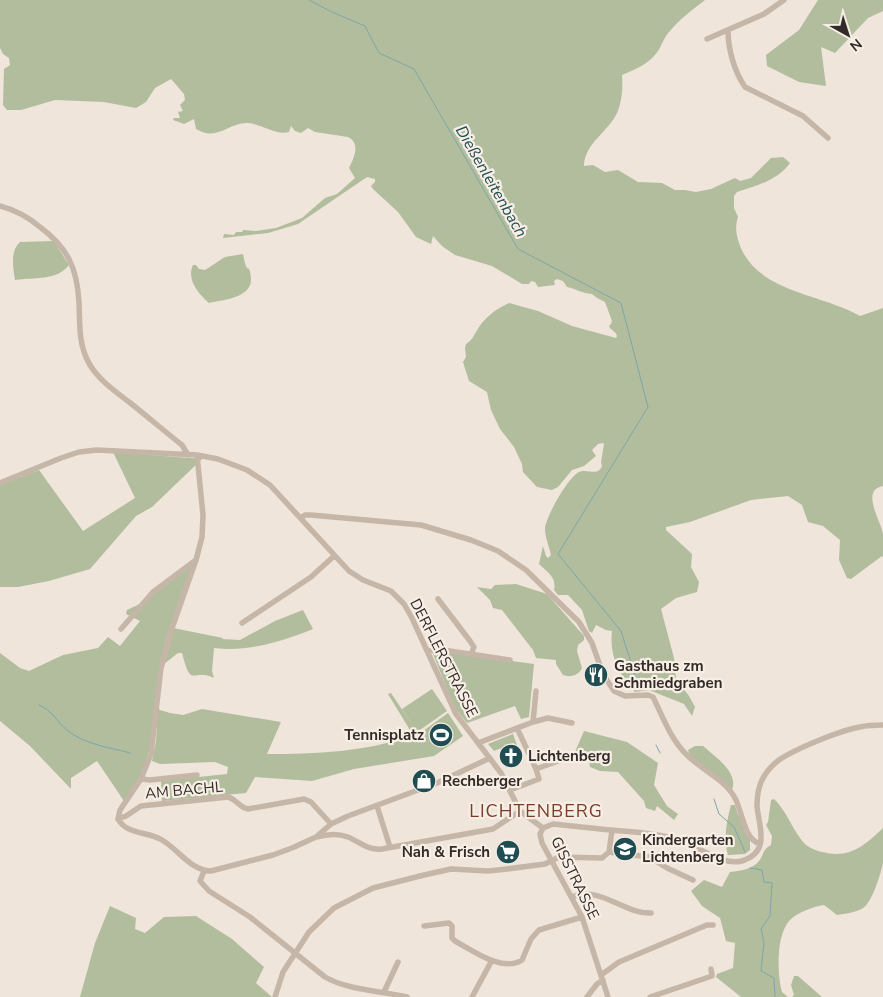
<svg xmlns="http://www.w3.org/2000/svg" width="883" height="997" font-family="'Nunito Sans',sans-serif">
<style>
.green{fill:#b1bd9c}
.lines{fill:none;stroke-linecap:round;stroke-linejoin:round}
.stream{stroke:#7ca7aa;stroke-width:1}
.minor{stroke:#c6b6a7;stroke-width:5.5}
.labels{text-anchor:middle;stroke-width:4.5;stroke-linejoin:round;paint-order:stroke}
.street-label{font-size:15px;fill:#332b27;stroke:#f7efe6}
.poi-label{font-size:15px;font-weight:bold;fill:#332b27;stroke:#f7efe6;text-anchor:start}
.water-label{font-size:16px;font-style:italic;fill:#204d51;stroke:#f7efe6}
.quarter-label{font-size:18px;letter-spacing:1px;fill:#7b3c27;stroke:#f7efe6}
</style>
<rect width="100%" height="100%" fill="#efe5da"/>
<path class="green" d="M0,0H705C692,10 681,18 670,31C664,37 662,45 658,51C649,64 636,69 622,75C623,87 622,102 617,113C609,131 584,144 584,166L593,165L605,172L618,170L638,182L662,183L675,190H685L696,192L711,189L735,178L740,181L751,178L771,158L783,157L790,163C778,180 756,186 737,192L734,196V208L738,217C735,226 736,234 739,243C756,293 821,293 860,316L883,308V486C860,490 881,521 883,534C883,541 883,550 883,557L882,556L851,579L847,578L839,560L840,540L823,526L808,522L802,505L788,496L751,500L690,522L666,527V530L692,554L691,567L699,582L697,592L676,598L661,609L674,658L676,679L689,696L695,707L692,716L684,704L649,690L635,692C619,675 609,655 612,631L606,630L596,625L592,633L589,631L582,610L568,595H558L554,590C557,577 547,572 539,564L543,546L546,556L548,558L551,555C549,546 545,537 545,528C546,517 568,477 579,472C587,468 598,477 602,466L601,462L604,444L603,443L598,444L592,450L596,456L584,466L572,470L558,487L552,490L537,487L523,472L522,464L514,447L500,429L491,410L487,392L469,381L463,362L466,357L465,348L466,344C472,340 473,337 476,332C484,318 494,310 509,303L538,311L572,326L616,338L617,336C616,331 610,330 609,326L611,324L612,321L605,302L597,298L592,294C580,293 577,289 567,287L563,281L557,279L554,281L555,285L538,287L535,282L531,281L529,284H522L492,266L455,255L442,246L433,236L431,244L416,237L398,212L373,189L371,186L375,182V179L367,177L298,224L268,233L223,238L224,234L234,235L236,232H242L243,230L256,231L276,228L302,218L325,198L337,194L355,178L349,168C354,158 361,143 348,137L315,132L308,128L301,133L295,131L291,126L289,132C277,136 261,124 248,123C228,122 218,142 196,129L194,119L184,124L173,120L174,118H180L178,112L183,111L180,105L185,100L184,94L171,79L155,88L146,102L136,108L104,102L55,100L21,110H7L3,105L4,69L10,65L9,58L3,54L0,48Z
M818,0H883V11L868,18L835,53L821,47L826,86L799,82L767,66L766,55L799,30Z
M54,241L69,265C57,281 34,277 15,280C13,267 10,251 20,242Z
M243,254C244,257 244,262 246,266C249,272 248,265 250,272C257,298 226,299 209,303C199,294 186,280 193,265H196L199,269L205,270L225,257Z
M113,452L202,459L152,507L136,516L90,569L49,581L18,587H0V485L39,470L83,531L135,498Z
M194,560L166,639L152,740L143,772L124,801L97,761L71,778V789L30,746L0,721V653L20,668L29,671L63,655L98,648L108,637L120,646L140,621L126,614L127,610L142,603Z
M516,584L547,594L584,636V640L578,645L577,651L582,668C579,675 571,678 563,675L556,664V660L536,658L533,650L502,610L493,608L490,600L477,587L491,589L495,585Z
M303,610L313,629C280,642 249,652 214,648L212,671L214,678C192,667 192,691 182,653H178L164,664L173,628L223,638L222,639L240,640L275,621Z
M443,652L534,664L529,717L521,719L515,706L467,723L455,708L433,654Z
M432,689L447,711L417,732L402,709Z
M391,693L421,738L419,734L448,713L463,736L434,756L354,769L312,781L255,777L246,793L162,801L161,781L227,774L228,767L215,762L160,764L152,761L156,741L158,708L160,710L170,713L183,715L202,709L281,722L267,754C315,754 367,752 413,735L388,694Z
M584,731L627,742L658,763L654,785L667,806L678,814L674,820L657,806L655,811L646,808L644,801L618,772L600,771L590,767L589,760L571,761Z
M513,734L517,745L515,746L514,743L511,744L512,747L508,749L504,747L494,751L488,744Z
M695,746H703C714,756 739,772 732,790L690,755L688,750Z
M774,799C785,809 791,826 800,838C805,846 813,850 822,852C850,859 864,846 883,828C883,839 883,852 883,863C881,873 872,903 863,908C857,912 844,914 837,915L824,905C814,906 796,913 789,921C776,937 777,973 782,992L788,997H741L716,977L717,974L733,968L735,943L726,941L720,918L702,906L691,891L704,880L722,887L730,872C740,871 753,869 759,861C764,854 763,849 771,845L772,836L766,825L768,822L771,800Z
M731,805H735L738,815L745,819L750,833V850L745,854L728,855C723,839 727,820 731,805Z
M110,906L136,918L135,929L145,933L164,917L196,916L232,939L264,967L256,983L272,997H80L95,943Z
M794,976H798L822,997H792L794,995L791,985Z"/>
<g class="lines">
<path class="stream" d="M309,0L332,12L365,26L379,53L414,69L518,249L621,303L648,407L558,554L621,631L639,688
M39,705C53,711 57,722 68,731C86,745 109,747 130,753
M656,745L660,753
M714,799L719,814L734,827L745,852
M750,868L762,870L764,882L772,883L770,916L761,929L764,942L761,971L774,978L775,997"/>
<path class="minor" d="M728,30C728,49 734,71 745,87L803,116L828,138
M707,39L764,14L784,0
M0,206C15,210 28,217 40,227C68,248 77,268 79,302C80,324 78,345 90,365C99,380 115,391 129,402C147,416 164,431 182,445L188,455
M0,483L61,458L79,452L97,450L197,455L218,459L247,470L270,485L349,571L363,580L391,591L404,604L412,618L456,714L501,773L520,811L543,828
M301,518L305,515H311L421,525L471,540L498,551L526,570L579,622L592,643L603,674L614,691L625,696L648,695L653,697C663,717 670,738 686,754C701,770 724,778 735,798C743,813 743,838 760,844
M438,599L470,641L474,647L471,654
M242,623L311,577L334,556
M121,629L153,592L196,560
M427,651L443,650L510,660
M533,722L536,691
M517,728L536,769L561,760
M478,743L533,722L548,718L572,723
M141,779L150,780L197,775
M510,790L539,779L536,769
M377,806L390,847
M118,819C127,835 147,831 162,840C179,850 190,870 211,871L273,855L292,848L316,837L331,824L348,816L437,783L490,758
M118,819L120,810L141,779L151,754L161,668L171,631L196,560L202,537L203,515L197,455
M118,819L126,816L141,806L228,797C236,799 240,808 248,809L304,799L311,802L331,824
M543,828L553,824C572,826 591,828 610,830C634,832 658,833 681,841C700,847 722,866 742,861C771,852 759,827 757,806C757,797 758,788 762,780C766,772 772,765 779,760C795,749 841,730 860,727C868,725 875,725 883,725
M543,828L540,834L542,843L582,917L608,997
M316,837C327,834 338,833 348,837C360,842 368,851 382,849L493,829L520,811
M609,852L649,857L667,868L693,880
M204,871L200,881L209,891L250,917L325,977C347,990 382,991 407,997
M572,897C599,885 624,914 651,913
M424,926L449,923L452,926V938L455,941C472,950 502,973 522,960L531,939L539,930L582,917
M601,975L619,962L707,925H713
M384,992L398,962
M275,997L283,972L309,932L334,908L373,888L424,875L451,869L488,871L507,869L545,864L559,857L602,858L609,852L612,830
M472,997L491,962
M587,997L597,984L603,980
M650,997L712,976L711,969"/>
</g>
<defs>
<g id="restaurant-disc" transform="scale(1.25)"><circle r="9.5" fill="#204d51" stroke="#f7efe6"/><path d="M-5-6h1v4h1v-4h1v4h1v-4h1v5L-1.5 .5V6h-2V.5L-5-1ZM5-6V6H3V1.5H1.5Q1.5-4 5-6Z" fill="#fff"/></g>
<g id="stadium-disc" transform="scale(1.25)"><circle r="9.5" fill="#204d51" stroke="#f7efe6"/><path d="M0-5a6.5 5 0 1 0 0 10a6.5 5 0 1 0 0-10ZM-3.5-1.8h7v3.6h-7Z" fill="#fff"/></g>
<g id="church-disc" transform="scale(1.25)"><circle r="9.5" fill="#204d51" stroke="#f7efe6"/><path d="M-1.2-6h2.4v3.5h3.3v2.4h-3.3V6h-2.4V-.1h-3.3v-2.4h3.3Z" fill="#fff"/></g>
<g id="shop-disc" transform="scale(1.25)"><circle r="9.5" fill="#204d51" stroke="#f7efe6"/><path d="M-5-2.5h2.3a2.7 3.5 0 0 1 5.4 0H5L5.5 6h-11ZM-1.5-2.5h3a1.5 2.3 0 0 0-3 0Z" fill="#fff"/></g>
<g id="school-disc" transform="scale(1.25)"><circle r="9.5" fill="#204d51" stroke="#f7efe6"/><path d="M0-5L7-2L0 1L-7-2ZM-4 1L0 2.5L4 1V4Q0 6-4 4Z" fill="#fff"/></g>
<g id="supermarket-disc" transform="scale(1.25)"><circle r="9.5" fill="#204d51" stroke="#f7efe6"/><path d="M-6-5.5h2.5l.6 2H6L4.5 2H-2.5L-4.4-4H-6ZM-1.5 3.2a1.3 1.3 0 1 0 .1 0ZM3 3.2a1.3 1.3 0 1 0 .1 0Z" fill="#fff"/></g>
</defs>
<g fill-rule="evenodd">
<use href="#restaurant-disc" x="596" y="675"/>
<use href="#stadium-disc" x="441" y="735"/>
<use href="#church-disc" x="511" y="756"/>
<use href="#shop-disc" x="424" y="781"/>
<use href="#school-disc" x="625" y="849"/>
<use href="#supermarket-disc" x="508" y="852"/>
</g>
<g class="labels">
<g class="street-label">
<text transform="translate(444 658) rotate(63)" y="5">DERFLERSTRASSE</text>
<text transform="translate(184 790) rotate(-5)" y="5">AM BACHL</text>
<text transform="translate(575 878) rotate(64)" y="5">GISSTRASSE</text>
</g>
<g class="poi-label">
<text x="614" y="671">Gasthaus zm<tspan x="614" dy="17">Schmiedgraben</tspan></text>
<text x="424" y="740" text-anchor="end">Tennisplatz</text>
<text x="528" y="761">Lichtenberg</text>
<text x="442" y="786">Rechberger</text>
<text x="642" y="845">Kindergarten<tspan x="642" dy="17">Lichtenberg</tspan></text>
<text x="490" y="857" text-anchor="end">Nah &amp; Frisch</text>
</g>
<g class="water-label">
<text transform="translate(492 181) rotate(60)" y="6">Dießenleitenbach</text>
</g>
<g class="quarter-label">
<text x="536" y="817">LICHTENBERG</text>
</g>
</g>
<g transform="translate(848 35) rotate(141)" stroke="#f7efe6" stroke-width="4" paint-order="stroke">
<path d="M0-4L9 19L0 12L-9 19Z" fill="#332b27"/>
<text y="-8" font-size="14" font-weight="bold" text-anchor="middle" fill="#332b27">N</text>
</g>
</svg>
